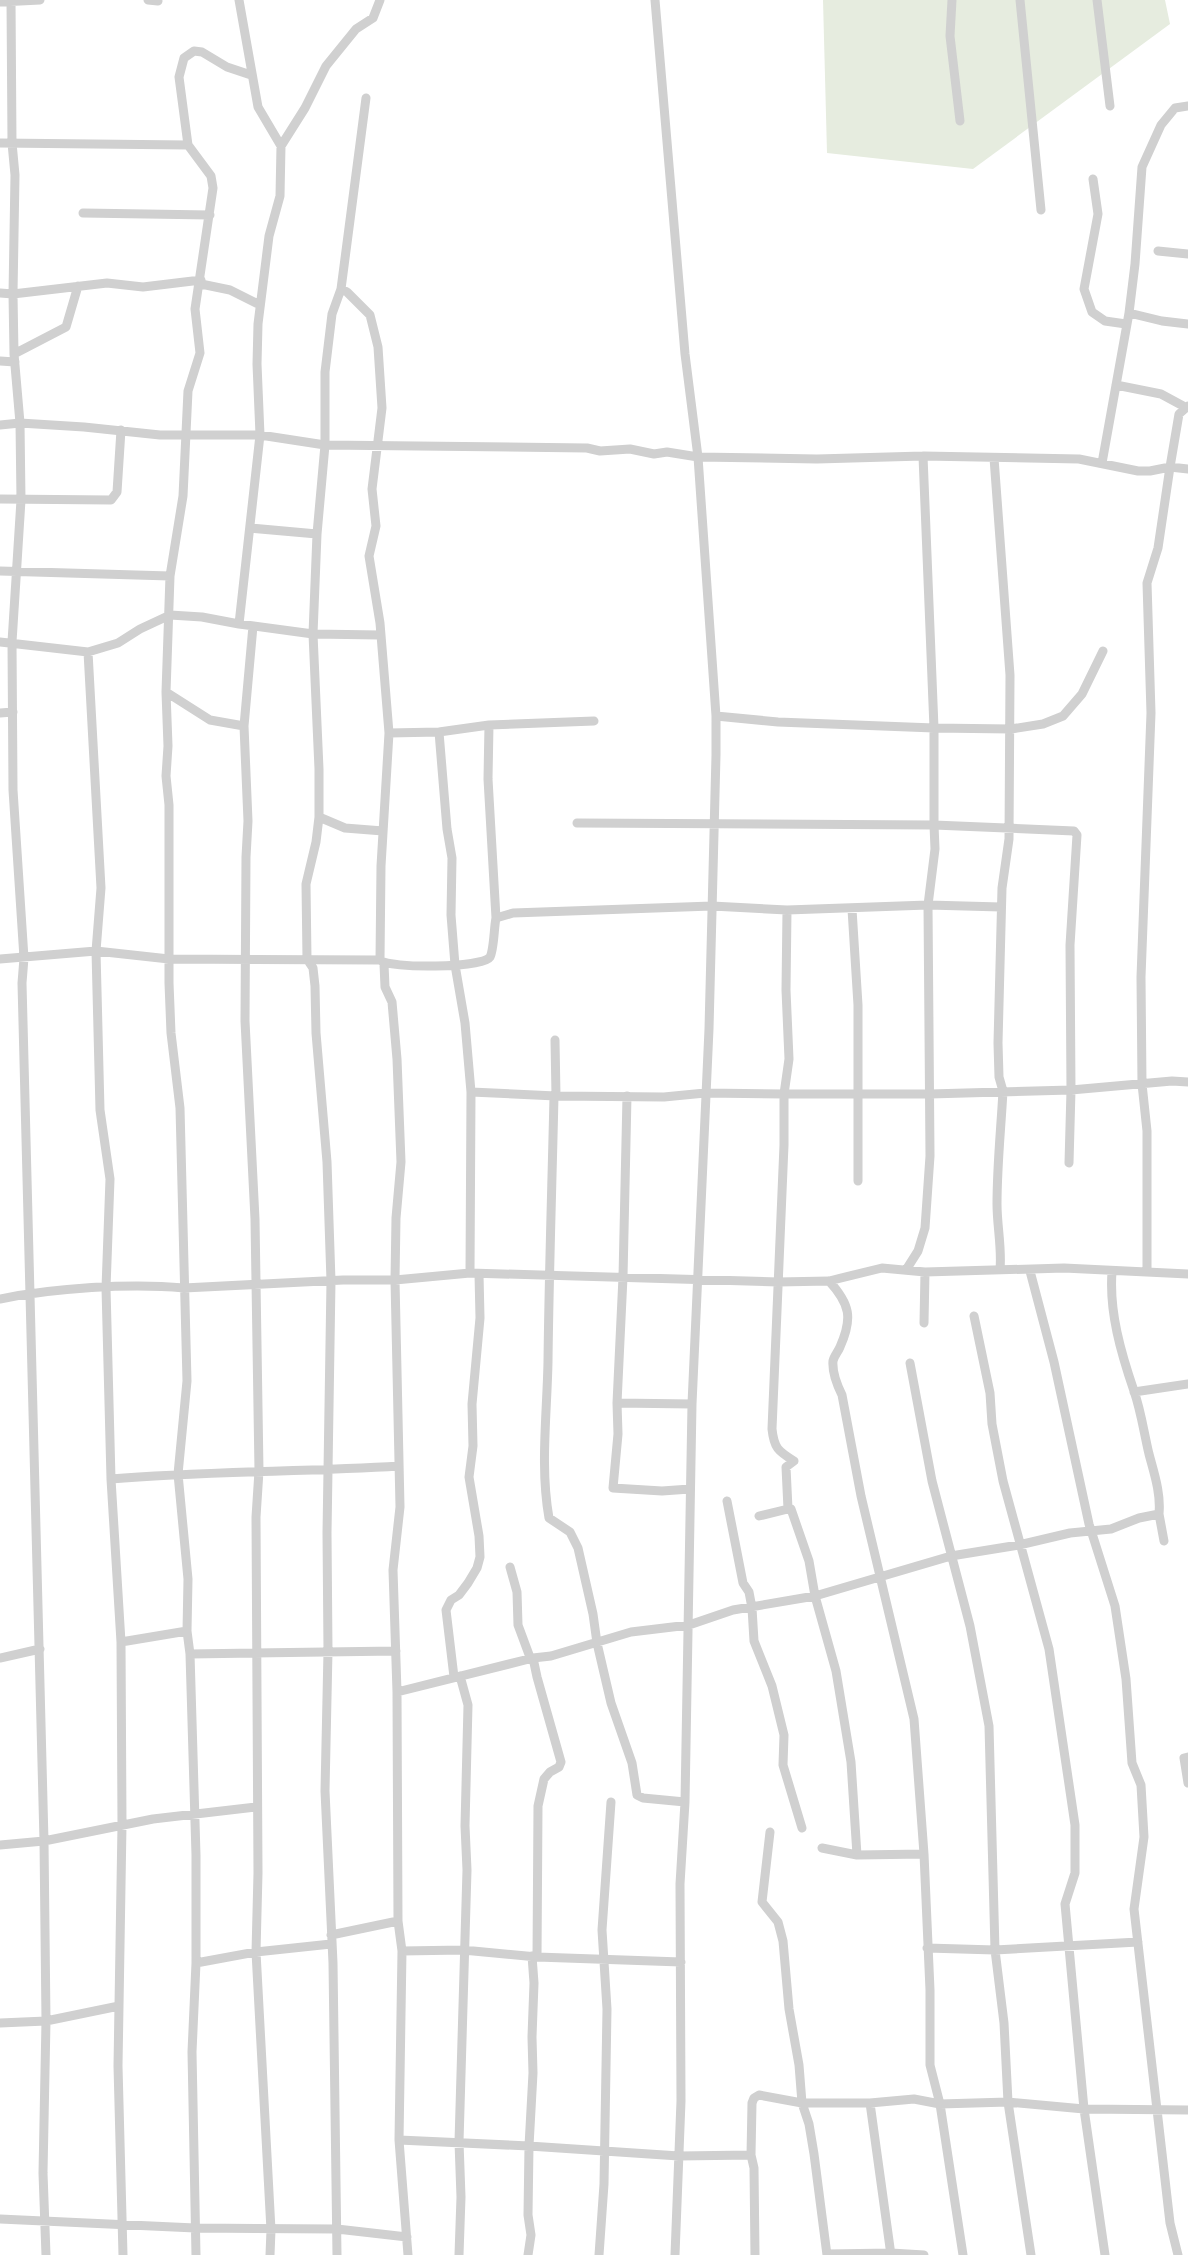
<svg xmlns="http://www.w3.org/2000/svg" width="1188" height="2255" font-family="'Work Sans',sans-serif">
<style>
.green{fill:#e6ecdf}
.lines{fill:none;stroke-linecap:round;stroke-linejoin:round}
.minor{stroke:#d0d0d0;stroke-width:9}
</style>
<rect width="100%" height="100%" fill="#fff"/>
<path class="green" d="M823,0H1165L1170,24L973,169L827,153Z"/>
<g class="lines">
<path class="minor" d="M148,0L158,1
M655,0L685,354L698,457L716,716V755L709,1029L692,1404L685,1802L680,1884L681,2101L675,2255
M952,0L950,36L960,121
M1020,0L1041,210
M1097,0L1110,106
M0,2L40,0
M0,143L188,145L211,176L213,188L195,309L200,353L188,391L183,496L170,576L166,692L168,746L166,776L169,805V983L171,1033L180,1108L187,1381L178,1474L188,1579L187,1631L190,1654L196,1855V1963L192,2052L196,2255
M188,145L179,77L184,58L194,51L202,52L227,67L251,75
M281,146L305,108L326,66L356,29L373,18L380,0
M1093,179L1098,214L1084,289L1092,312L1105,321L1126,324
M83,213L210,215
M1158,251L1188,254
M201,284L230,290L260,305
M341,289L347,292L370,315L378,347L382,408L372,489L376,526L369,556L380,623L389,733L381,866L380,960
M0,293L13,294L15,175L12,143L11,0
M1129,313L1162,321L1188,324
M14,354L13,294L107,283L143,287L201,280
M0,361L15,362
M1116,385L1161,394L1185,407
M0,425L20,423L84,427L160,435H260L325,445L587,448L600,451L630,449L654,454L667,452L698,457L817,459L923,456L1079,459L1138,471H1150L1170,467L1179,414L1188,406
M994,458L1010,675L1009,839L1002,888L998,1043L999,1077L1003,1091C1001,1128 997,1166 997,1204C997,1226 1002,1248 1000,1269
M1102,463L1129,313L1135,264L1142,167L1161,125L1175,108L1188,106
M0,499L111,500L117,492L121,430
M250,528L317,534
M0,571L170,576
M239,624L260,435L257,364L258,324L269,236L280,196L281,146L258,107L239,0
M253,626L244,726L248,821L246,857L245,1021L255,1219L259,1471L256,1517L258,1873L256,1952L271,2230L270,2255
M0,642L88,652L101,888L96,951L100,1110L110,1179L106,1288L111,1479L121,1642L122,1825L118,2066L123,2255
M88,652L118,643L140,629L170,615L202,617L239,624L313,634L380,635
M166,692L210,720L244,726
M0,713L13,712
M716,716L778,722L934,728L1011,729L1043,724L1063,716L1082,694L1103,651
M489,725L488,779L496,918
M439,732L447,829L452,858L451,915L455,965L465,1023L471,1092L470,1273
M389,733L439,732L489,725L594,721
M319,817L345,828L383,831
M577,823L934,825L1074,831L1077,835L1070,945L1071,1090L1069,1163
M852,909L858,1005V1181
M0,959L96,951L169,959L380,960C389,969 483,968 490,957C494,950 494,927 496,918L513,913L712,906L787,910L928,905L1001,907
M384,964L385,987L392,1002L397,1059L401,1162L396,1218L395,1280L400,1507L393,1570L397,1692L398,1921L402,1951L399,2140L408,2255
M471,1092L556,1096L555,1040
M554,1096C552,1185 549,1273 548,1362C547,1414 540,1468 549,1518L570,1532L578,1548L593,1614L597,1643L611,1703L632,1763L637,1795L643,1798L685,1802
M556,1096L664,1097L705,1093L784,1094L789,1059L786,990L787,910
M627,1096L623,1277L617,1403L618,1434L613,1488L662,1491L690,1489
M906,1270L918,1251L925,1228L930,1156L928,905L935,849L934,825V728L923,456
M1030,1271L1054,1362L1089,1524L1115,1606L1126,1679L1132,1763L1141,1785L1144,1837L1134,1909L1170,2223L1178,2255
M1147,1272V1131L1142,1084L1141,977L1151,713L1147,583L1158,548L1170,467L1188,469
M829,1281C850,1304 853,1318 840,1347C838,1352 834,1356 833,1361C832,1373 837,1385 842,1395L861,1496L914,1719L924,1854L930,1990V2065L940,2104L963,2255
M0,1299C54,1288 129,1283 184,1288L343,1280H395L470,1273L778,1282L829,1281L882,1268L925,1272L1064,1268L1188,1274
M974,1316L990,1393L992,1424L1003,1481L1049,1649L1075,1825V1873L1065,1904L1084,2109L1105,2255
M924,1323L925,1272
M910,1363L932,1481L970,1626L989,1726L995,1950L1004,2023L1008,2102L1031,2255
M1134,1392L1188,1384
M617,1403L692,1404
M111,1479C207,1471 303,1472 399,1466
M727,1501L743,1583L749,1592L752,1608L754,1641L772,1686L784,1735L783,1765L802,1828
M788,1509H791L809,1561L815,1596L836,1671L851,1762L857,1855
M1159,1514L1164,1541
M759,1516L788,1509L786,1467L794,1461C778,1451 774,1448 772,1429L784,1145V1094H930L1071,1090L1172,1081L1188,1082
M510,1567L517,1592L518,1625L531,1660
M121,1642L187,1631
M190,1654L396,1651
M0,1658L40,1649
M533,1658L537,1677L561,1762L559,1767L550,1772L544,1779L538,1806L537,1957
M454,1677L446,1610L451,1600L459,1595L468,1583L477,1568L480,1557L479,1536L469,1477L473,1446L472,1404L480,1318L479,1274
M397,1692L533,1658L551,1656L631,1632L689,1625L733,1610L815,1596L951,1556L1019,1545L1070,1533L1111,1529L1139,1518L1159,1514C1161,1493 1154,1473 1149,1454C1144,1433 1141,1411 1134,1391C1121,1353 1109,1312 1112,1272
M1188,1757L1184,1758L1188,1783
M770,1832L762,1902L778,1922L783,1941L789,2009L799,2065L802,2103L809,2124L814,2154L827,2255
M0,1845L44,1841L153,1819L256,1807
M822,1848L857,1855L924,1854
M331,1935L398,1921
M927,1948L995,1950L1138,1942
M402,1951L463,1950L537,1957L681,1962
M196,1963L256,1952L331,1944
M0,2023L46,2021L119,2006
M870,2103L891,2255
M399,2140L529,2146L679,2156L751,2155
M0,2219L195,2228L337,2229L407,2237
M827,2254L891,2253L924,2255
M46,2255L43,2173L46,2021L44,1841L22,983L24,958L13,790L12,642L21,500L20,423L14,354L66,327L78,286
M337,2255L333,1963L325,1791L328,1651L327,1533L331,1281L327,1162L316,1033L315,986L313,968L307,959L306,884L316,842L319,817V769L313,634L317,534L325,445V372L332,314L341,289L366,98
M459,2255L461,2197L459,2142L467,1870L465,1826L468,1705L460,1676
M528,2255L531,2235L528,2215L529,2146L533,2073L532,2037L534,1983L532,1956
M599,2255L604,2184L607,2009L602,1930L611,1802
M755,2255L754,2168L751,2155L752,2103L754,2098L759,2095L802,2103H870L914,2099L940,2104L1008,2102L1084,2109L1188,2110"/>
</g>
</svg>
